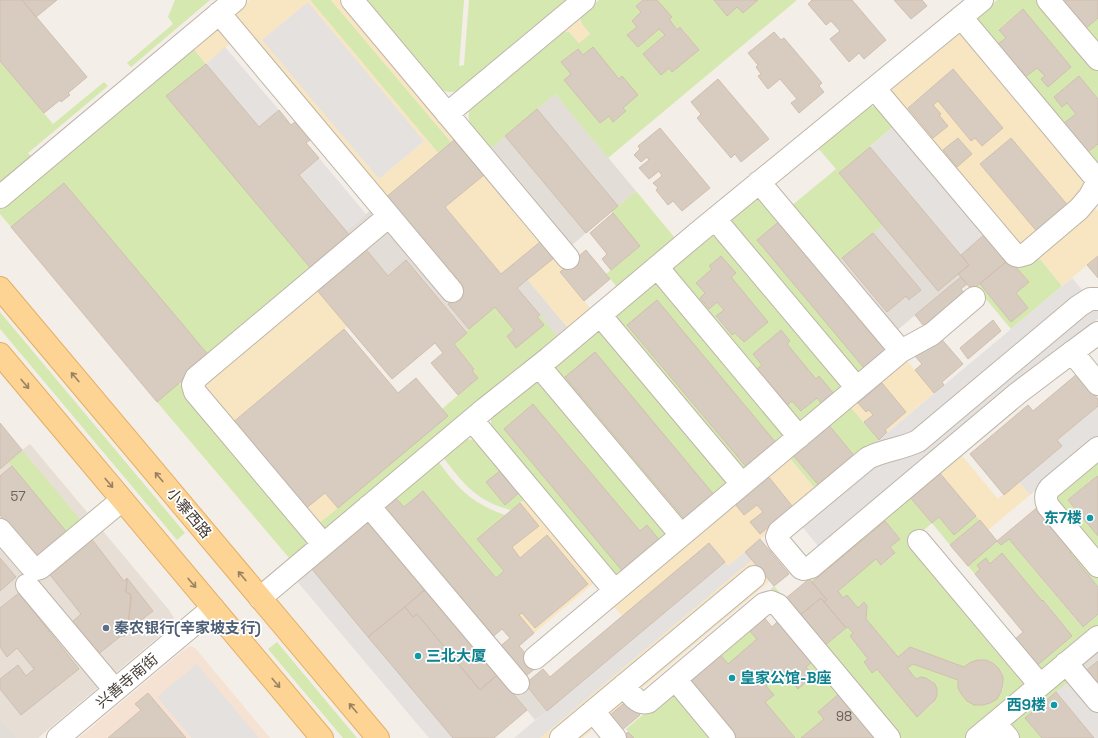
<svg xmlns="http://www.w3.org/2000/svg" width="1098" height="738" font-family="'Space Grotesk','Noto Sans SC',sans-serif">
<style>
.residential{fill:#e7dfd5}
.commercial{fill:#f5e2d2}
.industrial{fill:#e3ddd8}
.green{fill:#d5e8af;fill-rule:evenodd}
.sand{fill:#f8e6c2;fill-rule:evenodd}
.parking{fill:#e4e1df}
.building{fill:#d8cbbf;stroke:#d0bfaf}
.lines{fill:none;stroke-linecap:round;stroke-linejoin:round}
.minor-casing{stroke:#bfb5a9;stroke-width:24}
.major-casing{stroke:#e4af64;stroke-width:24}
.minor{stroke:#fff;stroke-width:22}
.major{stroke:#fed495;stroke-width:22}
.oneway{stroke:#998261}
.culture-dot{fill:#0f9aa8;stroke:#fff;stroke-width:1.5}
.service-dot{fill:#5c6f8a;stroke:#fff;stroke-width:1.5}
.labels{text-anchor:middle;stroke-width:3.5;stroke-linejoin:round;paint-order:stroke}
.number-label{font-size:13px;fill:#6a6158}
.street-label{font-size:15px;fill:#463e36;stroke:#fff}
.culture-label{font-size:15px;font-weight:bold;fill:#0d838f;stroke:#fff;text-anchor:end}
.service-label{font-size:15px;font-weight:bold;fill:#4e5e75;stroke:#fff;text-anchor:start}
</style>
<rect width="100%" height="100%" fill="#f3eee7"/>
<path class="residential" d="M0,424L22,450L30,444L169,610L174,618L172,624L163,633L38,738H0Z"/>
<path class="commercial" d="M191,646L195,648L270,738H79L186,648Z"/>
<path class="industrial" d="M555,94L636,191L618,206L537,109Z
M505,136L586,233L571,246L490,149Z
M384,199L462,292L448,304L469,329L466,331L406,260L388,276L346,231Z
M883,225L958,274L961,277L895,332L837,263L842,258L887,312L906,296L910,300L921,290L873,233Z
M528,280L568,328L558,337L517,288Z
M437,579L547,711L535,720L425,589Z
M1098,646V661L1084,672L1080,663Z
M0,718L17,738H0Z"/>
<path class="green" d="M175,0H210L131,67L127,63L173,24L168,17Z
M310,0H331L451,142L438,153Z
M365,0H464L459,66L464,65L469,0H568L457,91C451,93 444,92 439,88Z
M599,0H643L636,6L641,12L632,21L637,27L627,35L638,47L659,29L665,35L643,54L661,75L669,68L672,72L699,50L681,27L677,30L669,19L671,17L657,0H714L727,15L737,7L743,13L758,0H797L608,158L555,94L490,149C480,138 464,125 470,109L563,31L569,32L579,43L590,34C586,28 578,23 581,15ZM593,48L619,79L622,76L623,108L626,111L614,121L609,116L564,80L571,74L562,62L577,49L583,55Z
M997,0H1040L1098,69V99L1079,76L1067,103L1076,114L1064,124L1088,152L1098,144V170L976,19ZM1023,9L1071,67L1048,87L1045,76L1037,68L1025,77L998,45L1006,38L999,29Z
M1057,0H1066L1063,2L1098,18V49Z
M193,48L206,64L167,97L313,271L210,357L64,183L11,227L0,214V210Z
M0,61L53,124L104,82L108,86L28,153L32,157L0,184Z
M870,106L877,107L894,126L839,173L883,225L837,263L790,207L836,169L818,148Z
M636,191L675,238L617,287L606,274L640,246L611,212Z
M761,194L782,219L757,240L869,374L862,378L731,222V220Z
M715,234L844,385L800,424L672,272L674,267ZM721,256L736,273L731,277L768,322L744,342L735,333L732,335L716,317L724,310L717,302L709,308L700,298L705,293L696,283L712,269L709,266ZM781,330L790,341L787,344L816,379L819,377L822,404L817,398L802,411L753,354Z
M1036,254L1062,286L1011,329L976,287L980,284L1011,321L1016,293L1029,282L1018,269Z
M658,283L785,434L777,444L657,301L627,325L748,469L742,474L615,319L616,315L654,284Z
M495,307L514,330L507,336L516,347L543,324L537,317L540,315L558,337L290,559L157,402L179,383L306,534L447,416L442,409L478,378L472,371L474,368L454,344L467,333L466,331Z
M0,312L185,533L177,540L0,329Z
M598,331H602L732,482L715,496L595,353L565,377L686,521L681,525L554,370L555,366Z
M538,381L671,533L661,542L647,525L640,531L533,404L504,429L624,573L618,578L491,425V419L493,416Z
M848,404L879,440L856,458L828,424L792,454L821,488L817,491L787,455Z
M466,439L473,440L500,471L486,482L505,505L519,493L524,500L511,510C478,502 463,484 443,457Z
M22,450L84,524L70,536L8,462Z
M1098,457V478L1096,476L1068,500L1098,535V555L1052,498Z
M438,461C458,489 473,504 505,515L477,539L504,571L496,578L423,491L404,507L395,497Z
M909,496L932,523L939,517L954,535L976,516L980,520L950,545L932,523L911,541L1031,684L966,738H895L771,589L774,586L824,646L848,627L853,633L850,636L868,659L864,663L872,673L877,669L917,716C923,711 932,706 936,698C942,684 927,675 916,679L907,668L913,664L958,680C961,722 1016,704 1001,673C999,668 995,664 990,662C980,658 973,661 964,667L910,647L898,657L866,619L867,606L865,603L858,608L847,595L843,598L838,591L876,559L882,565L895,554L890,547L900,538L885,521L812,582L809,579Z
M1009,539L1082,627L1098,614V628L1041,676L1034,668L1072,636L1044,600L1042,601L1002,554L990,564L986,558L977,565L980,569L975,574L968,566L997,541L1001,545Z
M1075,549L1098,576V587L1070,553Z
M747,628L757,639L728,664L718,652Z
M277,642L357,738H343L268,649Z
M818,657L840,693L818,712L824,719L801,738H795L765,702L773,695L766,686L784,672L798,689L813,676L806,667Z
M1061,678L1071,680L1026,718L1042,738H1017L1010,722Z
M673,694L678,696L713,738H634L626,729L663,698Z"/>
<path class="sand" d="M250,0H310L438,153L384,199L243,32L206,64L193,48ZM308,2L424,141L379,179L263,40Z
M331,0H339L564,269L560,273L591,309L568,328L528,280L554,258L540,242L501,274L445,207L483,175L454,140L451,142Z
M580,16V22L590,34L579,43L569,32L563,31Z
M960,32L1084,179L1085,185L1070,208L1011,138L980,164L1039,234L1021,247L892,93L893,89L897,84ZM953,69L1003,128L982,146L975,138L971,141L938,101L933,105L941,114L939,115L948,126L933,138L908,107ZM958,138L972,154L957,166L944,150Z
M1092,204L1098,211V256L1062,286L1036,254Z
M306,277L348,326L231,424L304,510L325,493L338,508L306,534L179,383Z
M906,361L910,364L934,393L887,432L885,430L906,412L882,383L858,403L866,412L869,410L873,415L864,422L848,404Z
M777,444L817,491L728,566L709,544L622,616L601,592ZM768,476L793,506L760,534L751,523L763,512L757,505L744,515L735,504Z
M960,453L998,499L1019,482L1030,495L988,530L938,471Z
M524,500L594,583L534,633L519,615L522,613L535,628L588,584L547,536L520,558L512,547L538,526L520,503Z
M752,560L770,581L583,738H540Z"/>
<path class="parking" d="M308,2L424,141L379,179L262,40Z
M225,47L279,110L259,127L206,64Z
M894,126L985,234L961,255L870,147Z
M319,158L366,214L346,231L299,175Z
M1072,278L1098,309V319L822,551L791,513Z
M1098,406V438L1030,495L1019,482L1062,446L1057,440Z
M745,552L752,560L540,738H514L725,562L728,566Z
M311,568L453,738H429L296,580Z
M197,664L258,737V738H192L157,697Z
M1071,680L1098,712V738H1094L1056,692Z"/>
<path class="building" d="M0,0H22L87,77L68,93L70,95L61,102L60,100L44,113L0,61Z
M22,0H57L36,17Z
M643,0H657L672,17L669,19L677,30L680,27L699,50L672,72L669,68L661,75L643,54L665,35L659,29L638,47L627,35L637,27L632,21L641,12L636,6Z
M714,0H758L743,13L737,7L727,16Z
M812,0H852L886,40L864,59L859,53L849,62L830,39L840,31L831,21L826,25L808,4Z
M894,0H922L927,6L911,19Z
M1066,0H1098V18L1085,29L1063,2Z
M1023,9L1071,67L1048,87L1041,79L1045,76L1037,68L1025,77L998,44L1006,38L999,30Z
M774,32L781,40L784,38L822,83L819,86L824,92L799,113L791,103L797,99L780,79L768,89L758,76L761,74L756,67L758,65L748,53Z
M593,47L619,79L622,76L638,95L623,108L626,111L613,122L609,116L600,123L564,80L571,74L561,62L578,49L583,55Z
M206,64L259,127L279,110L291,125L299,119L314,137L306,143L319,158L299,175L352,238L313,271L166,96Z
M953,69L1003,128L982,146L975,138L971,141L938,101L933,105L941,114L939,115L948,126L933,138L908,108Z
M1079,76L1098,99V144L1088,152L1064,123L1076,114L1067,103L1062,107L1054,97Z
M718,79L769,139L741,162L735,154L731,158L697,118L701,114L691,102Z
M537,109L618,206L586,233L505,136Z
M660,128L710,188L682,211L673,201L668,205L656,190L658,188L653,183L662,176L659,171L649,179L639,168L649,160L647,157L641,162L634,155L640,149L638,146Z
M958,138L972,154L957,167L943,150Z
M1011,138L1070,208L1039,234L980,164Z
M454,140L484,175L445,207L501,274L540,242L554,258L517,288L540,315L537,317L544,325L516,348L507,336L514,330L495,307L469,329L448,304L462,292L384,199Z
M870,147L969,265L938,291L839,173Z
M64,183L210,357L157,402L11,227Z
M613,213L640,246L611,270L602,259L607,254L590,233Z
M782,219L894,353L869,374L757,240Z
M873,233L921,290L909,300L906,296L887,312L842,258Z
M985,234L1007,261L972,290L958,274L969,265L961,255Z
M364,247L388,276L406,260L467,333L454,344L474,369L472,371L478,378L458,395L431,363L443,353L435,343L392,379L315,288Z
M586,250L610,279L584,301L560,272Z
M721,256L736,273L731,277L768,322L744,342L735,333L732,335L716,316L724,310L717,302L709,309L700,298L705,293L696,283L712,269L709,266Z
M1098,256V278L1087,265Z
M1009,259L1029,282L1016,293L1028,308L1011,322L980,284Z
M961,277L967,284L961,289L968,297L928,331L915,315Z
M657,300L777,444L748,469L627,325Z
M993,320L1001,331L968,359L960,348Z
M344,329L398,393L416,378L448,416L338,508L325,493L304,510L231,424Z
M781,330L790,341L787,344L816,379L819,376L834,394L822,404L817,398L801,411L792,401L786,406L756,370L762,365L753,354Z
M938,335L963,364L942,382L944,385L934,393L915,370L922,364L914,355Z
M595,352L715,496L686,521L565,377Z
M1077,374L1098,399V406L1057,440L1062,446L1004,495L970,454L1028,405L1033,411Z
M882,383L906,412L885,430L887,432L879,440L864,422L873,415L869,410L866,412L858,403Z
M533,404L640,531L647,525L661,542L624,573L504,429Z
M0,423L22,450L0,469Z
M828,424L856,458L821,488L792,454Z
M12,466L70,536L39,562L0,515V476Z
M500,471L519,493L505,505L486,482Z
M938,471L976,516L954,535L939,517L932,523L909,496Z
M768,476L793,507L760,534L750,522L763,512L757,505L744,515L735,504Z
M1097,476L1098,478V536L1068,500Z
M423,491L496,578L504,571L477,539L520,503L539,526L512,547L520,558L547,535L588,584L535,628L522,613L519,615L534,633L519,646L537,667L522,679L497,649L510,638L502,629L489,640L381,507L394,496L404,507Z
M1039,506L1075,549L1070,553L1098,587V614L1083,627L1009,539L1001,545L997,541Z
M372,517L430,586L368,637L311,568Z
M980,520L997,541L968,566L950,545Z
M885,521L900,539L890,547L895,553L881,565L876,559L838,591L843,598L847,595L858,608L864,602L867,606L866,619L898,657L910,647L964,667L971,662L978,660H986L994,664L999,669L1003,677V684L1001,692L997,699L990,703L983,705H974L967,701L962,695L958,688V680L913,664L907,668L916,679L921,677L926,678L935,684L937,689V695L935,700L917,717L877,669L872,673L864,662L868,659L850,636L853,633L848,627L846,628L824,602L827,600L812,582Z
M90,537L124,581L127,578L126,592L130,594L131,597L127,634L125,636H121L97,655L71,623L81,614L47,571Z
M760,539L789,574L774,586L745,552Z
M709,543L725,562L547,711L525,684L543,669L550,677Z
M1002,553L1042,601L1043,600L1072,636L1034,668L1012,642L1023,632L975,574L980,569L977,565L986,558L990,564Z
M0,558L16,577L0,591Z
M127,578L153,611L128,630L131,597L130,594L126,592Z
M809,579L827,600L824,602L821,598L799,616L785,599Z
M425,589L497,675L480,690L417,614L413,617L405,607Z
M19,593L79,669L21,715L0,689V679L18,665L26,676L34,669L17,648L7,657L0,647V608Z
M821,598L846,628L824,646L799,616Z
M405,607L413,617L417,614L480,690L497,675L527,710L494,738H453L368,637Z
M762,615L772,627L779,620L818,657L806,667L813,676L798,689L784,672L766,686L774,695L765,702L795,738H735L686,679L718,652L728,664L757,639L747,628Z
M1098,661V689L1084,672Z
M1056,692L1094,738H1042L1025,718Z
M148,693L186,738H108L141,710L135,704Z
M840,693L884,738H801L824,719L818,712Z
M628,700L640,715L622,730L609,716Z
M628,732L634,738H621Z"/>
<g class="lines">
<g class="minor-casing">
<path id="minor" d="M352,0L568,258
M1048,0L1098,59
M219,13L452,291
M961,17L1098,181
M875,89L1015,255L1019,256L1026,254L1079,209L1090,196L1098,181
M447,114L584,0
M759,182L901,351
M0,197L235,0
M715,219L857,388
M657,267L799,437
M1098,299H1090L1079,306L918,441C901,449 884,450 868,458L779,532L777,537L779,542L801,568L804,569L811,567L1018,393L1059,362L1098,333
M600,315L742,484
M1072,352L1098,384
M539,366L681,535
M472,420L615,591
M1098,448L1050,488C1045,494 1045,499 1048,506L1098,566
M369,506L518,683
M0,530L30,565L36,569L40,568L122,500
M919,541L1040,685
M323,544L195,392L193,385L196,378L389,216
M27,585L115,690
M260,598L486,408L549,358L700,231L982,0
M535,658L901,351L932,334L974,298
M1066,663L1098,701
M675,679L724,738
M624,685C630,693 637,705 648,702L764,604L771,602L778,605L889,738
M593,711L615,738
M995,723L1008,738
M58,738L213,608
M561,738L754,577
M977,738L1098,637"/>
</g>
<g class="major-casing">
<path id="major" d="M0,288L378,738
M0,354L322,738"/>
</g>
<use href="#minor" class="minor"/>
<use href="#major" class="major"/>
</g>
<defs><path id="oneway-shaft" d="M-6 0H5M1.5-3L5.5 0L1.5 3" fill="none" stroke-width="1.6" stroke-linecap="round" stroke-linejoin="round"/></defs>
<g class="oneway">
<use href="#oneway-shaft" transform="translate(75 377) rotate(-130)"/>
<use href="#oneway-shaft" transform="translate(25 384) rotate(50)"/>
<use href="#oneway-shaft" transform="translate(159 477) rotate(-130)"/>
<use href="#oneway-shaft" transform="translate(109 483) rotate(50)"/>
<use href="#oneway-shaft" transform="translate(242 576) rotate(-130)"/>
<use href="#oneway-shaft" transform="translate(192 583) rotate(50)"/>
<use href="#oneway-shaft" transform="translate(276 683) rotate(50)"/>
<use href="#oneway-shaft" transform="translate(353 708) rotate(-130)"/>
</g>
<g class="culture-dot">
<circle cx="1090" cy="518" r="4"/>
<circle cx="418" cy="656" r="4"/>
<circle cx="732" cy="678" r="4"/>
<circle cx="1054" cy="705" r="4"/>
</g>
<circle class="service-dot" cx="106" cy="628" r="4"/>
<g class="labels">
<g class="number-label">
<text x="18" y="501">57</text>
<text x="844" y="721">98</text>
</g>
<g class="street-label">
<text transform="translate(189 513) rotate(50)" y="5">小寨西路</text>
<text transform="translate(127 681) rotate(-40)" y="5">兴善寺南街</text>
</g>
<g class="culture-label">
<text x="1082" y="523">东7楼</text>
<text x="426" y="661" text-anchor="start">三北大厦</text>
<text x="740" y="683" text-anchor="start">皇家公馆-B座</text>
<text x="1046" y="710">西9楼</text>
</g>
<g class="service-label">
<text x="114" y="633">秦农银行(辛家坡支行)</text>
</g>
</g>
</svg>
